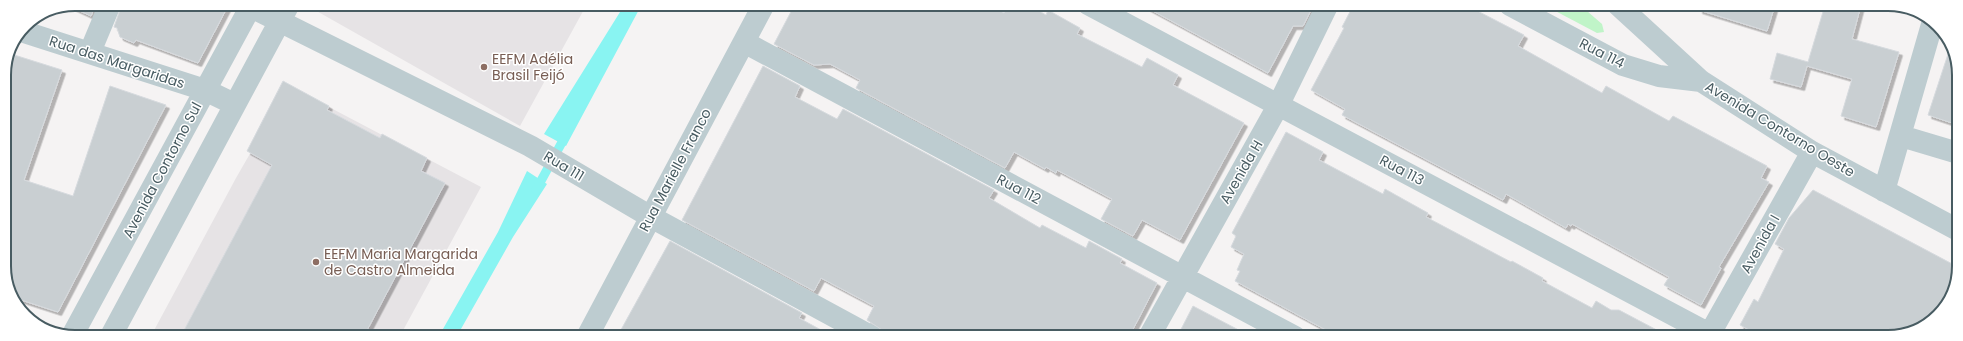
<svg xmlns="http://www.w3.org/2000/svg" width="1963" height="341" font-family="Poppins,sans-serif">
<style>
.education{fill:#e6e3e5}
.green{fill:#c0f4c8}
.water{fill:#89f4f2}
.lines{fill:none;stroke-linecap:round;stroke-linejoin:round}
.stream{stroke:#89f4f2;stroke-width:9}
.building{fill:#c9cfd2;stroke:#d6dade;filter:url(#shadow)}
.street{stroke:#bdccd0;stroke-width:22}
.education-dot{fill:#8d6e63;stroke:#fff;stroke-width:1.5}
.labels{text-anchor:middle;stroke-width:3;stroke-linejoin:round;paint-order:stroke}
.street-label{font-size:14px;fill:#485c62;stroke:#fff}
.education-label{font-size:14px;fill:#785e54;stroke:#fff;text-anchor:start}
.rim{fill:none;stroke:#485c62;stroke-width:2}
</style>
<defs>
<filter id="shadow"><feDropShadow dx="3.5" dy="3.5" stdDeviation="0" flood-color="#0004"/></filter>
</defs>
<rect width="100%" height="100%" fill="#f5f3f3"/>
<path class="education" d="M315,4H587L520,126L313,9Z
M289,86L481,187L400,336H151L236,178Z"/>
<path class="green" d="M1544,5H1580L1602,24L1604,32L1597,33Z"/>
<path class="water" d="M625,4H642L566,146L544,134Z
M527,171L547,184L513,237L457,336H439L498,232Z"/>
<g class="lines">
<path class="stream" d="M536,190L567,133"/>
</g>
<path class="building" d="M75,4H96L91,16L67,5Z
M122,4H229L198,63L136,40L134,43L120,37L117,28L114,27Z
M795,4H988L1004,13L1009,4H1027L1046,15L1048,10L1080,28L1077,34L1142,67L1147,58L1178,75L1173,85L1244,123L1180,240L1142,220L1133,236L1101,219L1112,199L1057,170L1056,173L1046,167L1045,169L1014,152L1005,168L856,88L860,80L830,64L814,65L774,44Z
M1140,4H1314L1303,26H1293L1268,73Z
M1354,4H1464L1524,35L1518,46L1602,93L1606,86L1669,121L1673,116L1767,166L1761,178L1769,182L1719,267L1721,268L1701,305L1664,285L1669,277L1605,242L1572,224L1571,226L1568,224L1566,228L1506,194L1503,200L1342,115L1345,109L1311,90L1344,28L1342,27Z
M1700,5H1775L1767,31L1699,10Z
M1825,5H1861L1852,39L1899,52L1876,127L1841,116L1852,79L1807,66L1801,87L1770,79L1777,53L1808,62Z
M1950,48L1958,61V125L1928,115Z
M8,53L62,70L24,180L73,196L110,86L166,105L58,312L15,298L6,284L4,75Z
M763,66L800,86L795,97L837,119L843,109L994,190L989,198L1040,228L1042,225L1086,248L1089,241L1122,259L1120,263L1157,283L1129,337H884L882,330L867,320L874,306L821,278L814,291L682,220Z
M283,81L329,106L327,110L380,138L382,134L427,158L421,171L445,183L364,336H181L272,165L247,151Z
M1286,132L1323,152L1319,160L1383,194L1385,189L1428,213L1426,217L1511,262L1512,261L1543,278L1542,281L1592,308L1596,301L1611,310H1619L1670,337H1339L1235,281L1240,271L1237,270L1244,254L1231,247L1236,236L1232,233Z
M1813,190L1958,267V276L1935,319L1888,337H1762L1740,325L1754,299L1758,302L1784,249L1775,244L1789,218Z
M670,241L802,313L799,318L834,337H617Z
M1193,306L1252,337H1177Z"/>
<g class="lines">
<path class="street" d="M1088,4L1715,337
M1510,5L1623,65L1659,76L1701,81
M1618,5L1701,81L1812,152L1958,230
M251,7L530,146L651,217L872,337
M21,31L205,90L234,104
M744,42L1295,337
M90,52L110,4
M1901,136L1958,153
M1884,191L1933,21
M72,336L252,4
M111,336L289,4
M587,337L764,4
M1149,337L1279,104L1328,4
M1708,337L1812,152"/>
</g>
<g class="education-dot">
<circle cx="484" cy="67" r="4"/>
<circle cx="316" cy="262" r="4"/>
</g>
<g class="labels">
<g class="street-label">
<text transform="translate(1602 53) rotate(27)" y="5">Rua 114</text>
<text transform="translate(117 62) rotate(18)" y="5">Rua das Margaridas</text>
<text transform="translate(1780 129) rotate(31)" y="5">Avenida Contorno Oeste</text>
<text transform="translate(564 166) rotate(31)" y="5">Rua 111</text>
<text transform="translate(162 170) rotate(-62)" y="5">Avenida Contorno Sul</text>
<text transform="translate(675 170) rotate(-62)" y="5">Rua Marielle Franco</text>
<text transform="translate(1402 170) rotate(28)" y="5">Rua 113</text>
<text transform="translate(1241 172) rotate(-60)" y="5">Avenida H</text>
<text transform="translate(1019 189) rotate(28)" y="5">Rua 112</text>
<text transform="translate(1760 244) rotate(-61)" y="5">Avenida I</text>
</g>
<g class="education-label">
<text x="492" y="64">EEFM Adélia<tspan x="492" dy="16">Brasil Feijó</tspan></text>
<text x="324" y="259">EEFM Maria Margarida<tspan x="324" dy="16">de Castro Almeida</tspan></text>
</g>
</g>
<path d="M0 0H1963V341H0ZM75 11H1888A64 64 0 0 1 1952 75V266A64 64 0 0 1 1888 330H75A64 64 0 0 1 11 266V75A64 64 0 0 1 75 11Z" fill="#fff" fill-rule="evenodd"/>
<path class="rim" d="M75 11H1888A64 64 0 0 1 1952 75V266A64 64 0 0 1 1888 330H75A64 64 0 0 1 11 266V75A64 64 0 0 1 75 11Z"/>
</svg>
